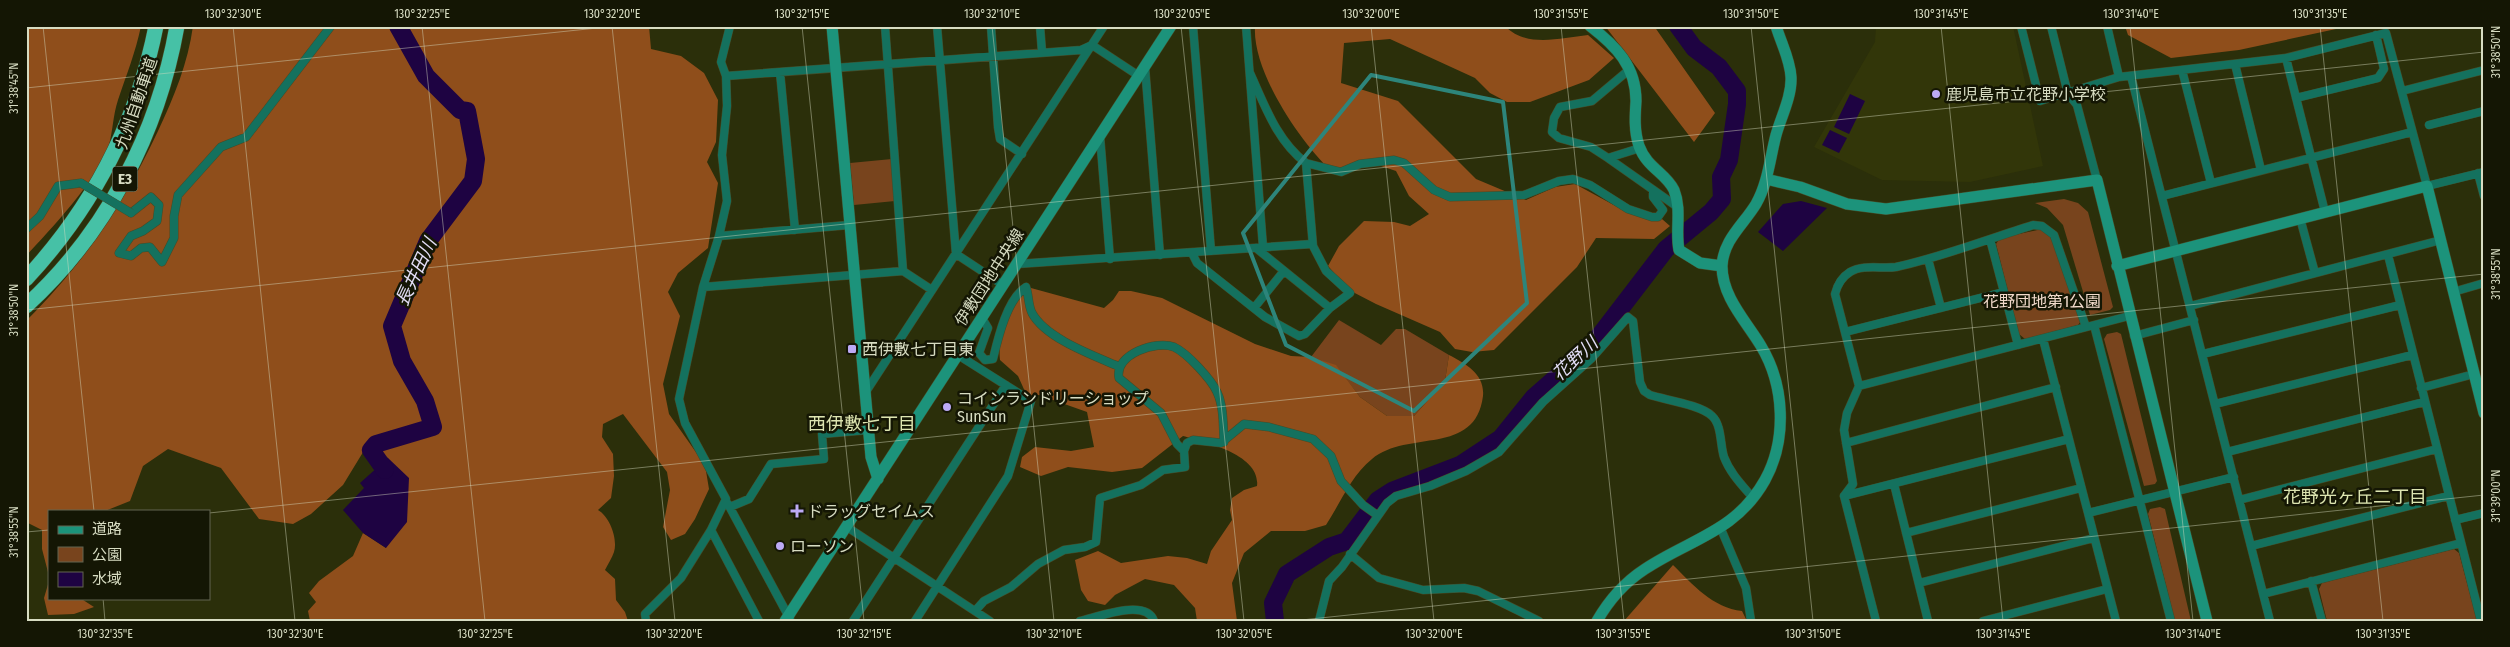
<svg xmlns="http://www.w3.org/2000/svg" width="2510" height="647" font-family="'Fira Sans Condensed','Noto Sans JP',sans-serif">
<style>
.built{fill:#323609}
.green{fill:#78441d}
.forest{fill:#8f4e1b}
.water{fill:#1e0342}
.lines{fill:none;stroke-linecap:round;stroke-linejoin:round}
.river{stroke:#1e0342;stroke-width:18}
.street-casing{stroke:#474b27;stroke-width:9}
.secondary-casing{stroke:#474b27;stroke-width:12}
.highway-casing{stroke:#474b27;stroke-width:16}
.street{stroke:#14715e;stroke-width:8}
.secondary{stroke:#1c937b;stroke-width:11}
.highway{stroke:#46c1a6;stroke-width:15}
.street-bridge-casing{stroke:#474b27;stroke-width:9;stroke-linecap:butt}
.street-bridge{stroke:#14715e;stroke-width:8}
.marked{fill:none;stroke:#2d857b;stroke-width:4;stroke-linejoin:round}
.ticks{fill:none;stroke:#d7dcc2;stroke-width:1;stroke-opacity:0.45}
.poi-dot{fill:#bcaaf5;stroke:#141604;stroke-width:2}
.labels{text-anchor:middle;stroke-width:5;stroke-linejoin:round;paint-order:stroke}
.shield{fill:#141604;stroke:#9ca189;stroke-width:1}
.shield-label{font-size:15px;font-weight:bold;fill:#d7dcc2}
.poi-label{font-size:16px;fill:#d7dcc2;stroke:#141604;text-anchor:start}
.street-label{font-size:16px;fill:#d7dcc2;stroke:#141604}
.park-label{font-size:16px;fill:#f1dacb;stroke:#141604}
.water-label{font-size:18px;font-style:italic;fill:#e3def6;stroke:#141604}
.neighbourhood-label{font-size:18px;fill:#dde5b0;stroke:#141604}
.neatline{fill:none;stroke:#d7dcc2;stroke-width:2}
.ticks-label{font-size:12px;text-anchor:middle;fill:#d7dcc2}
</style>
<rect width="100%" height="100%" fill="#2b2f0a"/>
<path class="built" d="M1876,26H2013L2043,166L1970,182L1882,180L1814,147L1875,42Z"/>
<path class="green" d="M892,159L895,201L854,205L850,163Z
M2064,199L2078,203L2088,212L2113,307L2110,310L2090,315L2063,225L2047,208L2035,203Z
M2042,229L2051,236L2081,321L2078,325L2025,339L2019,334L1996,244L2000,238Z
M1339,320L1381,345L1396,329H1405L1449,355L1445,381L1414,416H1387L1360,397L1336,366L1311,357Z
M2117,332L2121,334L2157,481L2155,484L2144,486L2104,339L2107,334Z
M2160,507L2165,509L2191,621H2175L2148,514L2150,509Z
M2454,549L2459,553L2477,621H2327L2319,589L2322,583Z"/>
<path class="forest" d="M26,26H141C136,51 126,76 118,100C113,115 113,130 109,145C99,178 50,230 26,256Z
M193,26H649L651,49L681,56L704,73L718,100L716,142L707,162L718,183L708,248L678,273L668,292L680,316L663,384L669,414L705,465L709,489L695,519L685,534L671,540L663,527L670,490L667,472L623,414L603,424L602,437L613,454L614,476L611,498L598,510C610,517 618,539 614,552C612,558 608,564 605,570L615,579L616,600L625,612L628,621H310L308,611L316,602L309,593L319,581L353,556L363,533L386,548L388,458L368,444L343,485L311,514L293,524L259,519L221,468L168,449L143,466L130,501L105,511H49V576L42,549V530L26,522V321C84,263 123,205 158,131C174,97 188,63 193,26Z
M1255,26H1505C1526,48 1560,38 1588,35L1614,58L1589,80L1530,102H1507L1490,93L1475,78L1390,39L1344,43L1341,83L1398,101L1476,179L1526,200L1555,187L1575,184L1623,210L1652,220L1662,219L1670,226L1654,239L1596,238L1577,267L1494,350L1472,352L1455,349L1440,332L1376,304L1349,290L1328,266L1339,246L1364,221L1394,222L1410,226L1429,214L1409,196L1396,171L1372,163L1330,170C1299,140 1252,71 1255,26Z
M1605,26H1654L1715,113L1694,142Z
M2125,26H2350L2239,50L2171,58L2128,35Z
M1031,288L1104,308L1113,300L1119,291H1131L1162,298L1255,344L1291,356L1311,357L1336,365L1360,397L1387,416H1414L1445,381L1449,355C1466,364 1485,374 1483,396C1475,457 1408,429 1372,459C1351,476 1341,502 1326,525L1305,531H1271L1244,553L1232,583L1237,621H1197L1195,608L1174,585L1145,579L1115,595L1105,605L1088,601L1081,590L1075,560L1098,551L1121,563L1168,556L1187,558L1207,564L1211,551L1232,520L1230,510L1232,498L1244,490L1257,486C1261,455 1206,442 1183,436L1142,468L1112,472L1068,467L1041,476L1020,467L1022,457L1035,447L1071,451L1094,447L1087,412L1039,395L1027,396L1018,376L1000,360C997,336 1010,302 1031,288Z
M1673,565C1692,584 1713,608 1742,611L1747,621H1624Z
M49,581V598H80L94,607L74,614L48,615L44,598Z"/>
<path class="water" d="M1850,94L1865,101L1849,134L1834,127Z
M1830,130L1847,138L1839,153L1822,145Z
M1801,201L1827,208L1783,251L1758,232L1783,204Z
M388,458L409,478L407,522L386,548L363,533L343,510L364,488L360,483Z"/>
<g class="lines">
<path class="river" d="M385,470L371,450L376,444L433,427L425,401L402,361L392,326L428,241L473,181L476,159L467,111L460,110L426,76L398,26
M1275,621L1273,603L1287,574L1329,547L1347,541L1378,500L1392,491L1460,465L1501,438L1534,397L1591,347L1666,249L1711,212L1722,199L1721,177L1729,160L1737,104V91L1719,67L1694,48L1678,26"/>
<g class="street-casing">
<path id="street" d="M730,26L721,62L726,76L727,106L722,155L727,201L719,236L703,287L679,399L685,423L726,499L711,530L759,621
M885,26L903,271
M937,26L956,254L1003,285
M991,26L998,127L1000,139L1022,154
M1040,26L1042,52
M1193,26L1211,251
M1246,26L1263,247
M2021,26L2040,101L2119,77L2286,58L2386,33L2427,186L2484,172
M2051,26L2068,94L2077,105L2097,180
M2107,26L2119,77
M1092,45L1139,76
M2286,58L2325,212
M2235,64L2261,170
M1145,67L1160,255
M1630,69L1592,101L1560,107L1554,118L1552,132L1559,138L1591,147L1608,158L1640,148
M2182,70L2211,183
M780,72L795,230
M1250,73C1265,106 1277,141 1306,163L1313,246L1326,271L1350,293L1330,308
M726,76L1081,50L1092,45
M2131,76L2270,621
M2402,91L2484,70
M2296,98L2378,78L2384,69L2376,35
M2429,125L2484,111
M1100,136L1110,259
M1608,158L1679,208
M1306,163L1341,172L1360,164L1394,160L1404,163L1434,190L1450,197L1524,195L1559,181L1573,179L1590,185L1628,209L1652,217H1658L1663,210L1653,197V190
M2478,173L2484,196
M2162,196L2412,132
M131,213L151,197L159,205L157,221L143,231L131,236L119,253L131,256L141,248L150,247L162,262L174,238V216L178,195L221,147L246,137L331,26
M2300,218L2315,273
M26,229L40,216L58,186L81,183
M719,236L849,225
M1990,239L2018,345
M1192,253L1197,263L1265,317L1299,336L1305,334L1330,308L1256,248
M2388,255L2481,621
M1928,259L1941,308
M1017,264L1312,244
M703,287L903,271L932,290
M2453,292L2484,283
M2190,306L2441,240
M1254,308L1283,272
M982,318L988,328L979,353L985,360L993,359C998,338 1007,299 1026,287C1029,296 1028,305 1032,313C1046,339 1095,356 1120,367
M2094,325L2171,621
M1845,332L2004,292
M2134,336L2194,320
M2043,339L2116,621
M2203,354L2400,305
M1859,386L2129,316
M2421,388L2474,374
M865,393L1104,26
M2215,404L2412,355
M1846,443L2056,387
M1184,451L1177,444L1161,413L1119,378C1114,354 1157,340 1174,347C1187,353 1211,379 1217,392C1224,407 1223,425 1224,442
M2227,452L2424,402
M1894,484L1928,621
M1844,496L1853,484L1844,430L1847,413L1859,386L1835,294C1837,286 1842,277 1850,272C1863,264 1882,269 1896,267C1942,257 1988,239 2033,225L2042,226L2054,235L2086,327
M1844,496L2069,439
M1844,496L1876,621
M2239,500L2437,449
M728,504L790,619
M730,507L749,499L771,464L824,459L822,434L868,430
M2088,513L2234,477
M2455,520L2484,513
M847,527L990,621
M1721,529L1746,588L1751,621
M1906,533L2081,488
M2251,546L2448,496
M1350,554L1379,578L1423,590L1464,588L1478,591L1539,621
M2311,581L2322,621
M1919,583L2094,538
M2263,594L2461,543
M975,611L984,601L1011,587L1038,564L1064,550L1085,547L1096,542L1100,498L1141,485L1163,470L1185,467L1184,451L1187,443L1193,440L1221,443L1244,424L1269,427L1313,439L1331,456L1341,481L1363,505L1377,515
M646,621L645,614L681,578L711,530
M853,621L1006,385
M915,621L1008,476L1031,401L958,355
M1080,621C1098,617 1146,598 1154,621
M1319,621L1329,581L1342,567L1387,503L1396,496L1430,486L1466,471L1499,452L1543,402L1591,359L1628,317L1633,321L1640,382L1644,391L1650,395C1666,400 1701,405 1712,416C1722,425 1720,445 1724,457C1730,473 1742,485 1753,498
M1983,621L2107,589"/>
</g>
<g class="secondary-casing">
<path id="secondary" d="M832,26L871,457L878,479
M1590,26C1616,46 1636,66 1636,101C1635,116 1634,131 1639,146C1647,168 1666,173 1674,190C1682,210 1675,230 1679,250L1700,263L1722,266
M1766,179L1800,187L1847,204L1886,209L2097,180L2207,621
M2117,266L2427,186L2484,413
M785,621L1171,26
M1597,621C1609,600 1625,582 1645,569C1690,539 1736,532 1765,480C1787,440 1785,386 1761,346C1746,321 1722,297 1722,266C1723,240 1744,224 1756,204C1768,183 1770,158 1776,135C1781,117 1792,96 1791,77C1790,59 1781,43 1776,26"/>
</g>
<g class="highway-casing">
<path id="highway" d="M26,279C93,207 137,122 156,26
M26,306C107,232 158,133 177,26"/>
</g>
<use href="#street" class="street"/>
<use href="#secondary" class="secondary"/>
<use href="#highway" class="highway"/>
<g class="street-bridge-casing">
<path id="street-bridge" d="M81,183L131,213"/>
</g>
<use href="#street-bridge" class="street-bridge"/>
</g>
<path class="marked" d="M1371,75L1503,102L1527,303L1414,411L1286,345L1243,233Z"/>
<path class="ticks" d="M43,26L94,511M233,26L295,621M422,26L485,621M612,26L675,621M802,26L864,621M992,26L1054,621M1181,26L1244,621M1371,26L1434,621M1561,26L1624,621M1751,26L1813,621M1941,26L2003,621M2130,26L2193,621M2320,26L2383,621M26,88L616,26M26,310L2484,52M209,513L2484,274M26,532L49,530M103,598L105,621M1292,621L2484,495"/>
<g class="poi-dot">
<circle cx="1936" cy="94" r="5"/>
<rect x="847" y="344" width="10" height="10" rx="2.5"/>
<circle cx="947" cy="407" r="5"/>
<path d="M794.5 503.5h5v5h5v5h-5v5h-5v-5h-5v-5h5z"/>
<circle cx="780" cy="546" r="5"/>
</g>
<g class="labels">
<rect class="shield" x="112.5" y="166.5" width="25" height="25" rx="4"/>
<g class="shield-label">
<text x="125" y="184">E3</text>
</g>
<g class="poi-label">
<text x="1946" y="100">鹿児島市立花野小学校</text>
<text x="862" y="355">西伊敷七丁目東</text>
<text x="957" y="404">コインランドリーショップ<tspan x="957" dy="18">SunSun</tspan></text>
<text x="807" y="517">ドラッグセイムス</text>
<text x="790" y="552">ローソン</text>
</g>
<g class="street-label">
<text transform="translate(136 103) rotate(-71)" y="6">九州自動車道</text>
<text transform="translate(989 277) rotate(-57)" y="6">伊敷団地中央線</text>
</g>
<g class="park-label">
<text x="2042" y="307">花野団地第1公園</text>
</g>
<g class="water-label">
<text transform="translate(416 272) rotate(-65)" y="6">長井田川</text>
<text transform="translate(1575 359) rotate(-43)" y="6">花野川</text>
</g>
<g class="neighbourhood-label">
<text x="862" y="430">西伊敷七丁目</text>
<text x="2355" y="503">花野光ヶ丘二丁目</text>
</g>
</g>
<rect width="2510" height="647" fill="none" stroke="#141604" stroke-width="55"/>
<rect x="48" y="510" width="162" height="90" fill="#141604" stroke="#626550"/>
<rect x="58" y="526" width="25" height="8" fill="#1c937b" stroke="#626550"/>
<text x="92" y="534" font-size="15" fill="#d7dcc2">道路</text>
<rect x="58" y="547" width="25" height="15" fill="#78441d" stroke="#626550"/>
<text x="92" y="560" font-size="15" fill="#d7dcc2">公園</text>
<rect x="58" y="572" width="25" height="15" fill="#1e0342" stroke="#626550"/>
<text x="92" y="584" font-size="15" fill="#d7dcc2">水域</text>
<rect x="28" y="28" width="2454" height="592" class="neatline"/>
<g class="ticks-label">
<text x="233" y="18">130°32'30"E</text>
<text x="422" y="18">130°32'25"E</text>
<text x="612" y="18">130°32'20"E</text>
<text x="802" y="18">130°32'15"E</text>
<text x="992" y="18">130°32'10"E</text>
<text x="1182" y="18">130°32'05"E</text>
<text x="1371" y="18">130°32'00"E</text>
<text x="1561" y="18">130°31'55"E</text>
<text x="1751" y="18">130°31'50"E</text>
<text x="1941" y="18">130°31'45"E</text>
<text x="2131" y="18">130°31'40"E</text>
<text x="2320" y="18">130°31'35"E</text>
<text transform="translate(2496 52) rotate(-90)" y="4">31°38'50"N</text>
<text transform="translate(14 88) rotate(-90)" y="4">31°38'45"N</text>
<text transform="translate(2496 274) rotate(-90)" y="4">31°38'55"N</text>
<text transform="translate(14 310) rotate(-90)" y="4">31°38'50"N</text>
<text transform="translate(2496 496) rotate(-90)" y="4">31°39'00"N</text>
<text transform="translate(14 532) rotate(-90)" y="4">31°38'55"N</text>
<text x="105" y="638">130°32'35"E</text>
<text x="295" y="638">130°32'30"E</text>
<text x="485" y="638">130°32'25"E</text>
<text x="674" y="638">130°32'20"E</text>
<text x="864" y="638">130°32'15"E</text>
<text x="1054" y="638">130°32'10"E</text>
<text x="1244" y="638">130°32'05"E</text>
<text x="1434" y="638">130°32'00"E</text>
<text x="1623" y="638">130°31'55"E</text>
<text x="1813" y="638">130°31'50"E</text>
<text x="2003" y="638">130°31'45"E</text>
<text x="2193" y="638">130°31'40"E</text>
<text x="2383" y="638">130°31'35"E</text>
</g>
</svg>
